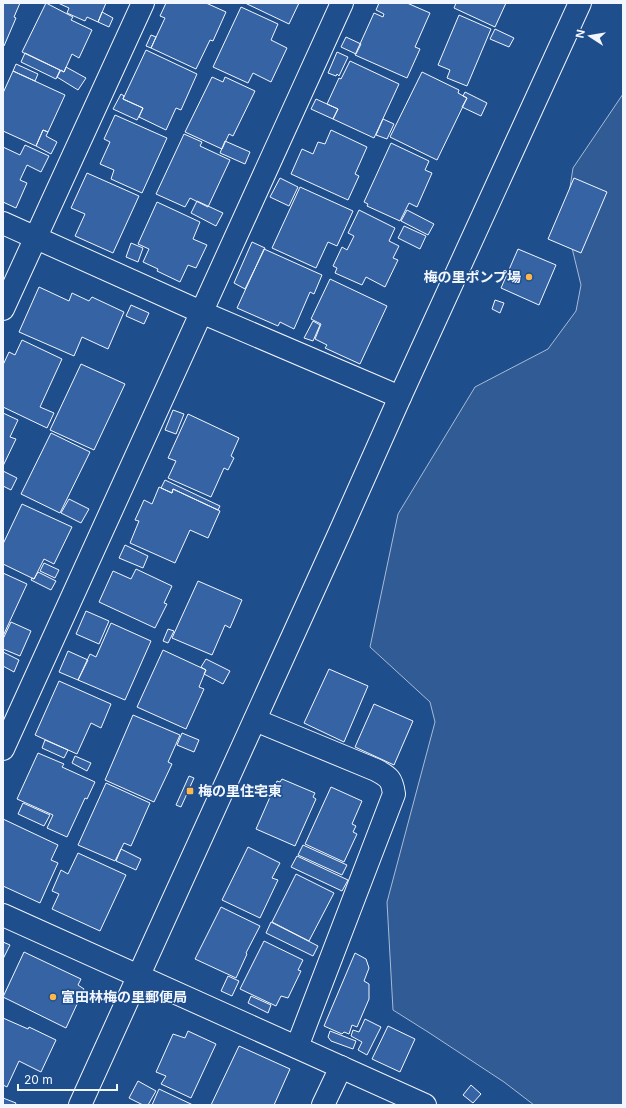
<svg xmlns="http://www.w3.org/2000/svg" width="626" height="1108" font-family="Inter,'Noto Sans JP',sans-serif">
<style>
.built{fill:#305b95;stroke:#a8bbd7}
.building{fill:#3563a3;stroke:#f2f6ff}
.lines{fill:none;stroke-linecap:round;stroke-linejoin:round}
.minor-casing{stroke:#f2f6ff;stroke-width:24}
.tertiary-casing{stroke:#f2f6ff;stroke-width:24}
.minor{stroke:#1f4e8c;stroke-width:22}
.tertiary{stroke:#1f4e8c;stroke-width:22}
.poi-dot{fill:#ffb74d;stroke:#1f4e8c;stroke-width:1.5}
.labels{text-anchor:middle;stroke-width:3;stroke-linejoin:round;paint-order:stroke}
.poi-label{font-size:14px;font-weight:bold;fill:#f2f6ff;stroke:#1f4e8c;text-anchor:start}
</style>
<rect width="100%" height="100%" fill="#1f4e8c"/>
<path class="built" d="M623,94V1105H534L504,1082L428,1032L393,1010L387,902L435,722L430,702L370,647L398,514L475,387L548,349L576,311L581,285L565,219L573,168Z"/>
<path class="building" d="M3,3H20L14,17L16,18L4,46L3,45Z
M46,3L73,17L71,20L92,30L79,58L72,54L64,72L22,52Z
M58,3H106L98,22L87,17L85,21L67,13L69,8Z
M166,3H206L226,12L213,41L210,40L196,69L151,48L165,18L160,16Z
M245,3H299L289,24Z
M379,3H407L430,13L415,47L420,49L407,78L355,55L374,13L383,17L384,14L376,10Z
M456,3H506L495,27L454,8Z
M241,7L278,24L271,40L287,48L271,82L253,73L248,83L213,67Z
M102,12L113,18L109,27L98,22Z
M459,15L491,29L467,86L447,78L450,70L438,65Z
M495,29L514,38L509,47L490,39Z
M151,35L156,37L151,48L146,46Z
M346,37L361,44L356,54L341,47Z
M146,50L197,74L181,110L176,108L166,130L139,117L143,108L123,99Z
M337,52L348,57L339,76L337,74L336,76L328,73Z
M25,53L60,70L56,79L21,62Z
M350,61L399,84L374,138L333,119L338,109L327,104L339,78L341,79Z
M16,64L38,74L35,81L13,71Z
M66,67L86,78L78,90L57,77L61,70L64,72Z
M13,71L65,95L48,132L43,130L36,146L3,131V93Z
M422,72L459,90L458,93L467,98L437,160L390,137Z
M212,77L223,82L225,77L255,91L233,136L229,134L222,149L185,132Z
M465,92L487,103L481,116L462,107L467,98L463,96Z
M121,94L124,96L123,99L143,108L137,120L113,109Z
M316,99L338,109L333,119L311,109Z
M115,115L167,138L142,193L111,179L114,170L100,164L110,142L104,139Z
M383,119L394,124L387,139L376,135Z
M43,130L48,132L46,136L57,142L51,154L36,146Z
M331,130L367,147L355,174L359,176L348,200L291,174L302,149L313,154L318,142L325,144Z
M184,134L202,142L200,146L230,160L208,207L190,198L185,207L156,194Z
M225,141L250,152L245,164L220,153Z
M391,143L429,161L425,170L432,173L417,207L409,203L400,221L367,206L368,204L364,202Z
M25,145L49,156L41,172L27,165L20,180L27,183L16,208L3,202V147L20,155Z
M87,173L139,196L113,253L75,236L85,214L71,208Z
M280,178L298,187L289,206L270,197Z
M574,178L607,192L581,253L548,239Z
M300,187L353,211L337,246L328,242L316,268L272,248Z
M197,201L223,213L216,226L191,213Z
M157,202L200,222L193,239L207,245L196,268L188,265L180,282L157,271L158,269L143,262L149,249L138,244Z
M359,210L395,228L389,241L399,246L393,258L398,260L385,287L366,277L362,285L335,273L337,268L333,266L342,247L347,250L354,236L348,233Z
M407,210L434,224L428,235L401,221Z
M404,226L426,236L420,249L398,238Z
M252,242L265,248L245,289L234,283Z
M131,243L143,248L138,262L126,257Z
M264,249L322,275L314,294L310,292L294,329L280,322L278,326L237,308Z
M518,249L556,265L539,305L501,288Z
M330,279L387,306L360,364L325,348L327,345L315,339L321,324L311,319Z
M39,287L69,301L72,293L89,301L92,297L124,312L108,349L82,337L74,356L19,332Z
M495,300L504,303L500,313L492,309Z
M131,305L149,313L144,324L126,316Z
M313,321L320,325L313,341L304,338Z
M22,340L62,359L40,407L54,413L47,428L3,407V365L9,352L15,355Z
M81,364L125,384L94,450L50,430Z
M173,410L184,414L176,434L165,430Z
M3,413L18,420L10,437L16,439L3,466Z
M188,414L239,438L231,456L234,458L228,470L224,468L211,497L168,478L176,461L168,458Z
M51,433L90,452L60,513L21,494Z
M3,471L17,478L11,490L3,486Z
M165,480L220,506L218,510L173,489L172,493L161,488Z
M159,487L172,493L173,489L220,511L208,538L190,530L175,563L130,543L139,521L135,520L144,500L152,504Z
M69,499L89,509L81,523L61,513Z
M22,504L72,527L54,564L44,559L34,579L3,564V544Z
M125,545L148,556L143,568L119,558Z
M44,563L59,570L55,578L40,571Z
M136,569L172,586L164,603L167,604L155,628L99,602L113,571L131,579Z
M38,572L56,581L51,590L31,580L32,578L34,579Z
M3,573L27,584L3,636Z
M198,581L242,600L230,628L225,625L212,655L172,638Z
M86,611L109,621L99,644L76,634Z
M11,622L31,631L20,656L3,649V639Z
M111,623L151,641L125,700L78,680L90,654L96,657Z
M168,629L174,631L168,643L163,641Z
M163,650L206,670L199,687L204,689L186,729L137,707Z
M68,651L88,660L78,680L59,672Z
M3,652L19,660L14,672L3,666Z
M206,659L230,671L223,684L204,674L206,670L201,667Z
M329,669L368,686L344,742L304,723Z
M59,681L111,704L101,728L91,723L77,754L35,735Z
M374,704L413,721L394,765L355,747Z
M133,715L180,735L168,762L172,764L154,802L105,780Z
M182,733L199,740L194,752L177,745Z
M45,740L68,750L64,758L42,748Z
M38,753L64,764L62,767L95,782L87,799L85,798L67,837L47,828L53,815L17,799Z
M75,756L91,763L87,771L72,763Z
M189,776L194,778L181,807L176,805Z
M282,779L315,793L313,797L316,799L295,846L256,829L277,781L280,782Z
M106,783L150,803L131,846L124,843L115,861L78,845Z
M331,787L362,801L352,824L356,826L353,832L357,834L344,862L305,844Z
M23,803L50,815L44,826L18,814Z
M3,819L58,845L51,860L58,863L40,903L3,886Z
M303,845L347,865L342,875L298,855Z
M248,847L280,863L272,878L278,880L260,918L222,900Z
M121,849L141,859L136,870L116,861Z
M78,853L126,875L100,931L52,909L59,894L52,891L61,870L68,874Z
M297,856L348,880L342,891L291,867Z
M296,874L334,893L309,941L272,922Z
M221,907L260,926L246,953L247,954L236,978L195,959Z
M271,922L318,946L313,956L266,933Z
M264,941L303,960L298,970L301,971L288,998L281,996L276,1006L240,989Z
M3,942L10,945L3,959Z
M24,952L81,979L78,985L84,989L66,1028L3,997Z
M355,953L366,959L369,968L364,981L369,984V999L357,1027L352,1025L349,1034L344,1032L342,1034L324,1026Z
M228,976L239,981L232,996L221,991Z
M251,996L271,1005L268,1013L248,1003Z
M3,1018L28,1029L29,1027L56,1040L41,1072L19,1061L7,1087L3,1085Z
M365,1019L381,1027L367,1055L358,1050L362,1042L351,1036L353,1030L359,1032Z
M388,1026L415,1039L400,1072L372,1059Z
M188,1031L216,1044L191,1098L161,1084L166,1076L156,1072L173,1034L185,1038Z
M330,1031L356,1041L353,1049L331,1041L328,1037Z
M239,1046L290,1069L274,1105H211Z
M138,1081L156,1091L148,1105H143L129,1098Z
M471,1085L481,1094L473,1103L463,1095Z
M159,1089L193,1105H152Z
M3,1098L16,1103L15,1105H3Z"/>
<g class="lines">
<g class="minor-casing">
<path id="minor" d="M3,223L201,312L400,397
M3,309L143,3
M255,720L376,770C389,777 392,779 394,794L297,1047
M3,749L342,3
M323,1105L341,1067"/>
</g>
<g class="tertiary-casing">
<path id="tertiary" d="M3,915L425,1105
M80,1105L339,534L400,397L580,3"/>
</g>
<use href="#minor" class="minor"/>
<use href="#tertiary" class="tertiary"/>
</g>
<g class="poi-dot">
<circle cx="529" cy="277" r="4"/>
<rect x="186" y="787" width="8" height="8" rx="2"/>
<circle cx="53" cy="997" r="4"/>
</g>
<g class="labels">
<g class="poi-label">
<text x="521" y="282" text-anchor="end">梅の里ポンプ場</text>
<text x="198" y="796">梅の里住宅東</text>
<text x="61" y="1002">富田林梅の里郵便局</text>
</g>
</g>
<rect width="626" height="1108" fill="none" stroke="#f2f6ff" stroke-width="8"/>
<g transform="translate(590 36) rotate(282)" stroke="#1f4e8c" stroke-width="3" paint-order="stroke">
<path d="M0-3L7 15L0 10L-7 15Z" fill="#f2f6ff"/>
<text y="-6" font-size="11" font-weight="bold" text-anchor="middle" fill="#f2f6ff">N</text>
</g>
<path d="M18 1084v6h99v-6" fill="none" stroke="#f2f6ff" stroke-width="2"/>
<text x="24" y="1084" font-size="12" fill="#f2f6ff" stroke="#1f4e8c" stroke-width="3" paint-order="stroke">20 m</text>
</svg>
